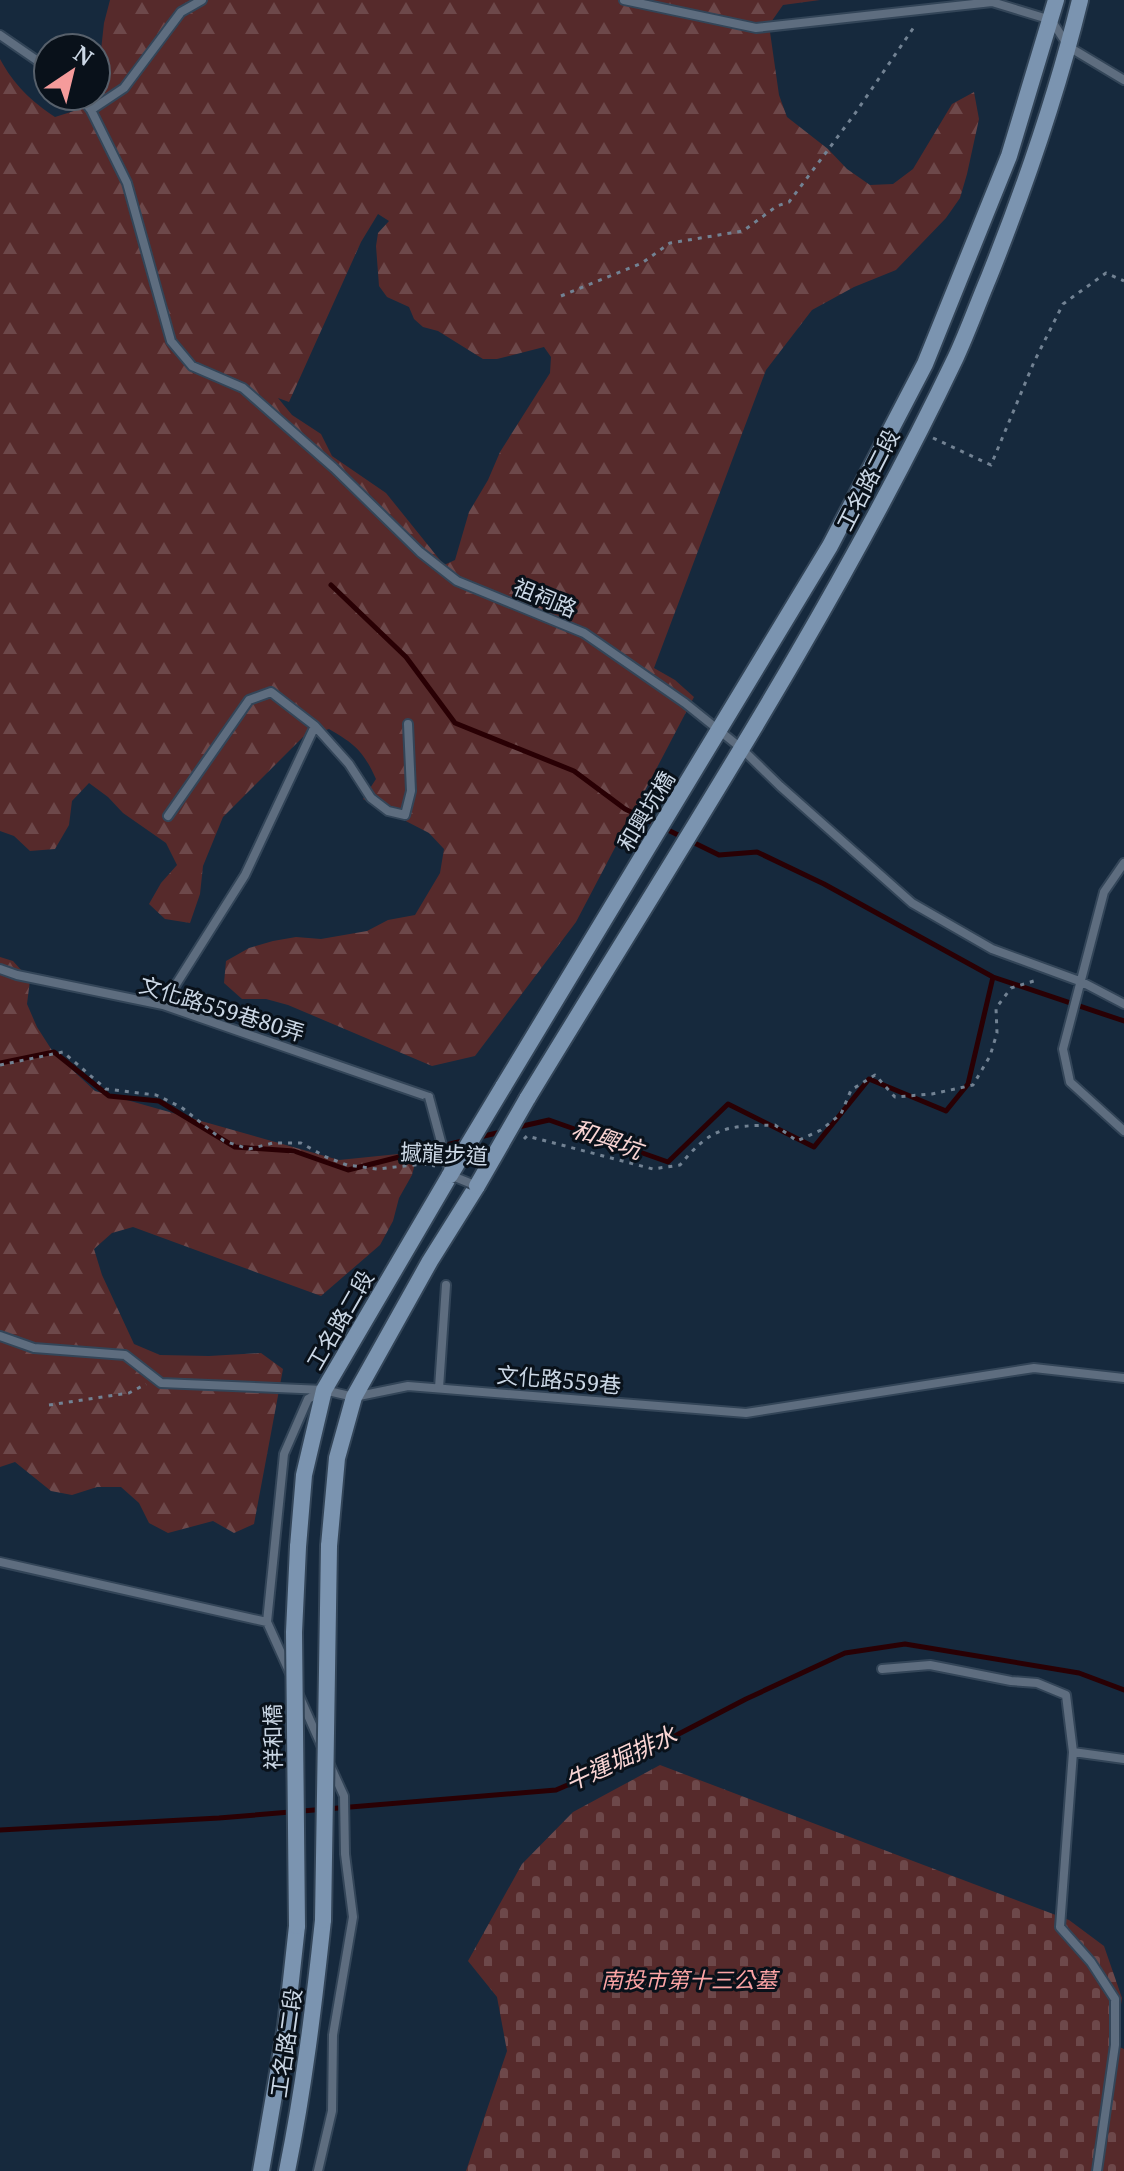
<svg xmlns="http://www.w3.org/2000/svg" width="1124" height="2171" font-family="'Noto Serif','Noto Sans TC',serif">
<style>
.forest{fill:url(#forest-firs);fill-rule:evenodd}
.cemetery{fill:url(#cemetery-stones)}
.lines{fill:none;stroke-linecap:round;stroke-linejoin:round}
.stream{stroke:#290004;stroke-width:5}
.service-casing{stroke:#334558;stroke-width:12}
.secondary-casing{stroke:#334558;stroke-width:20}
.path{stroke:#728293;stroke-width:3;stroke-dasharray:4 6;stroke-linecap:butt}
.service{stroke:#5e6d7f;stroke-width:8}
.secondary{stroke:#7b94b0;stroke-width:16}
.service-bridge-casing{stroke:#334558;stroke-width:12;stroke-linecap:butt}
.secondary-bridge-casing{stroke:#334558;stroke-width:20;stroke-linecap:butt}
.service-bridge{stroke:#5e6d7f;stroke-width:8}
.secondary-bridge{stroke:#7b94b0;stroke-width:16}
.labels{text-anchor:middle;stroke-width:6;stroke-linejoin:round;paint-order:stroke}
.street-label{font-size:22px;fill:#cbd7e5;stroke:#09111a}
.park-label{font-size:22px;font-style:italic;fill:#fca4a5;stroke:#09111a}
.water-label{font-size:24px;font-style:italic;fill:#fad5d4;stroke:#09111a}
</style>
<defs>
<pattern id="forest-firs" width="22" height="20" patternUnits="userSpaceOnUse" patternTransform="scale(2)"><rect width="22" height="20" fill="#562a2b"/><path d="M5 1l3.5 6h-7zM16 11l3.5 6h-7z" fill="#6d484a"/></pattern>
<pattern id="cemetery-stones" width="16" height="16" patternUnits="userSpaceOnUse" patternTransform="scale(2)"><rect width="16" height="16" fill="#562a2b"/><path d="M2 7V4a2 2 0 0 1 4 0v3zM10 15v-3a2 2 0 0 1 4 0v3z" fill="#6d484a"/></pattern>
</defs>
<rect width="100%" height="100%" fill="#16293d"/>
<path class="forest" d="M110,0H820L783,5L769,25L779,95L787,117L828,149L847,169L870,185L893,184L913,169L952,104L974,92L979,119L967,174L960,198L946,218L896,270L854,287L812,310L766,370L654,668L675,680L694,697L576,922L475,1056L432,1066L288,1005L266,999H242L224,983L226,961L249,948L273,941L296,937L321,939L367,931L388,920L415,915L440,873L444,849L429,833L363,799L376,779C364,752 355,744 329,729L303,737L223,817L203,866L200,894L190,923L165,919L149,904L161,883L177,865L166,843L123,813L108,797L89,783L72,801L69,825L55,849L30,851L14,836L0,831V59C14,85 31,101 55,117L77,110L89,96H96L104,23ZM378,214L389,221L378,233L376,246L379,286L387,297L409,307L414,319L423,327L438,331L483,359H497L544,347L551,357L550,373L500,452L488,480L469,512L455,560L444,565L386,493L332,456L321,434L292,415L278,398L289,402L361,242Z
M0,957L13,961L30,980L27,1004L37,1027L53,1052L95,1091L339,1160L418,1152L412,1175L399,1198L393,1221L380,1245L321,1296L133,1227L112,1233L94,1249L102,1275L134,1344L160,1355L209,1356L261,1353L283,1369L254,1524L234,1533L213,1521L168,1533L149,1523L139,1503L121,1487H97L72,1495L51,1491L15,1462L0,1467Z"/>
<path class="cemetery" d="M660,1765L1069,1920L1104,1946L1122,1998L1115,2045L1124,2049V2171H466L507,2051L497,1997L468,1961L522,1864L573,1812Z"/>
<g class="lines">
<path class="stream" d="M331,585L406,657L455,723L574,771L625,809L719,855L757,852L824,884L993,977L1124,1021
M0,1063L54,1052L109,1096L159,1101L235,1147L294,1151L348,1170L466,1140
M514,1128L549,1120L668,1162L728,1104L814,1147L869,1079L946,1111L968,1084L993,977
M480,1137L505,1131
M0,1830L219,1818L556,1790L644,1752L746,1699L845,1653L905,1644L1079,1673L1124,1690"/>
<g class="service-casing">
<path id="service" d="M624,0L756,28L992,2L1051,20L1069,47L1124,80
M0,35L48,68
M80,96L91,110L127,183L171,341L192,366L243,388L334,468L420,552L457,581L584,633L685,703L741,748L780,786L912,903L992,949L1082,982L1124,1004
M91,110L124,88L181,12L202,0
M168,816L249,700L271,692L315,726L349,764L371,798L388,811L405,815L411,791L408,724
M1124,863L1104,892L1063,1049L1070,1082L1124,1131
M0,969L17,975L163,1005L429,1097
M163,1005L245,875L315,726
M0,1336L34,1348L125,1355L161,1383L324,1390L354,1397L408,1386L746,1413L1034,1368L1124,1378
M439,1388L446,1285
M0,1562L267,1622L290,1673
M267,1622L284,1454L308,1399L324,1390
M882,1669L930,1665L1011,1681L1037,1683L1066,1695L1073,1752
M298,1693L322,1747
M318,2171L332,2111L333,2035L353,1917L345,1854L344,1796L329,1763
M1097,2171L1115,2045V1999L1091,1962L1060,1927L1073,1752L1124,1759"/>
</g>
<g class="secondary-casing">
<path id="secondary" d="M503,1087L830,546L925,364L1009,156L1056,0
M527,1099C675,855 833,615 956,357C968,331 978,303 989,277C1025,187 1057,94 1080,0
M329,1546L337,1458L354,1397L430,1261L477,1186
M298,1547L304,1475L324,1390L450,1175
M261,2171L286,2026L297,1926
M287,2171C304,2088 314,2004 323,1920"/>
</g>
<path class="path" d="M561,296L642,263L670,243L743,231L777,206L789,202L854,115L916,24
M933,438L991,465L1034,362L1063,304L1106,273L1124,281
M0,1065L63,1052L106,1089L156,1095L181,1107L224,1141L249,1149L273,1143H301L326,1157L347,1165L377,1169L423,1164L435,1166
M524,1139L527,1136L653,1169L680,1165C712,1126 727,1126 775,1125L797,1141L821,1130L841,1114L851,1090L875,1075L895,1097L932,1094L973,1085L990,1056L997,1033L996,1008L1011,988L1037,980
M49,1405L129,1393L146,1384"/>
<use href="#service" class="service"/>
<use href="#secondary" class="secondary"/>
<g class="service-bridge-casing">
<path id="service-bridge" d="M429,1097L450,1175L477,1186"/>
</g>
<g class="secondary-bridge-casing">
<path id="secondary-bridge" d="M450,1175L503,1087
M477,1186L527,1099
M323,1920L329,1546
M297,1926L294,1632L298,1547"/>
</g>
<use href="#service-bridge" class="service-bridge"/>
<use href="#secondary-bridge" class="secondary-bridge"/>
</g>
<g class="labels">
<g class="street-label">
<text transform="translate(868 480) rotate(-63)" y="8">工名路二段</text>
<text transform="translate(545 598) rotate(22)" y="8">祖祠路</text>
<text transform="translate(646 811) rotate(-59)" y="8">和興坑橋</text>
<text transform="translate(222 1009) rotate(17)" y="8">文化路559巷80弄</text>
<text transform="translate(444 1154) rotate(3)" y="8">撼龍步道</text>
<text transform="translate(340 1320) rotate(-60)" y="8">工名路二段</text>
<text transform="translate(559 1380) rotate(5)" y="8">文化路559巷</text>
<text transform="translate(273 1737) rotate(-91)" y="8">祥和橋</text>
<text transform="translate(286 2043) rotate(-82)" y="8">工名路二段</text>
</g>
<g class="park-label">
<text x="689" y="1988">南投市第十三公墓</text>
</g>
<g class="water-label">
<text transform="translate(607 1140) rotate(19)" y="8">和興坑</text>
<text transform="translate(621 1759) rotate(-25)" y="8">牛運堀排水</text>
</g>
</g>
<g transform="translate(72 72) rotate(35)"><circle r="38" fill="#09111a" stroke="#57606b" stroke-width="2"/>
<path d="M0-6L14 30L0 20L-14 30Z" fill="#f59b9b"/>
<text y="-12" font-size="22" font-weight="bold" text-anchor="middle" fill="#cbd7e5">N</text>
</g>
</svg>
